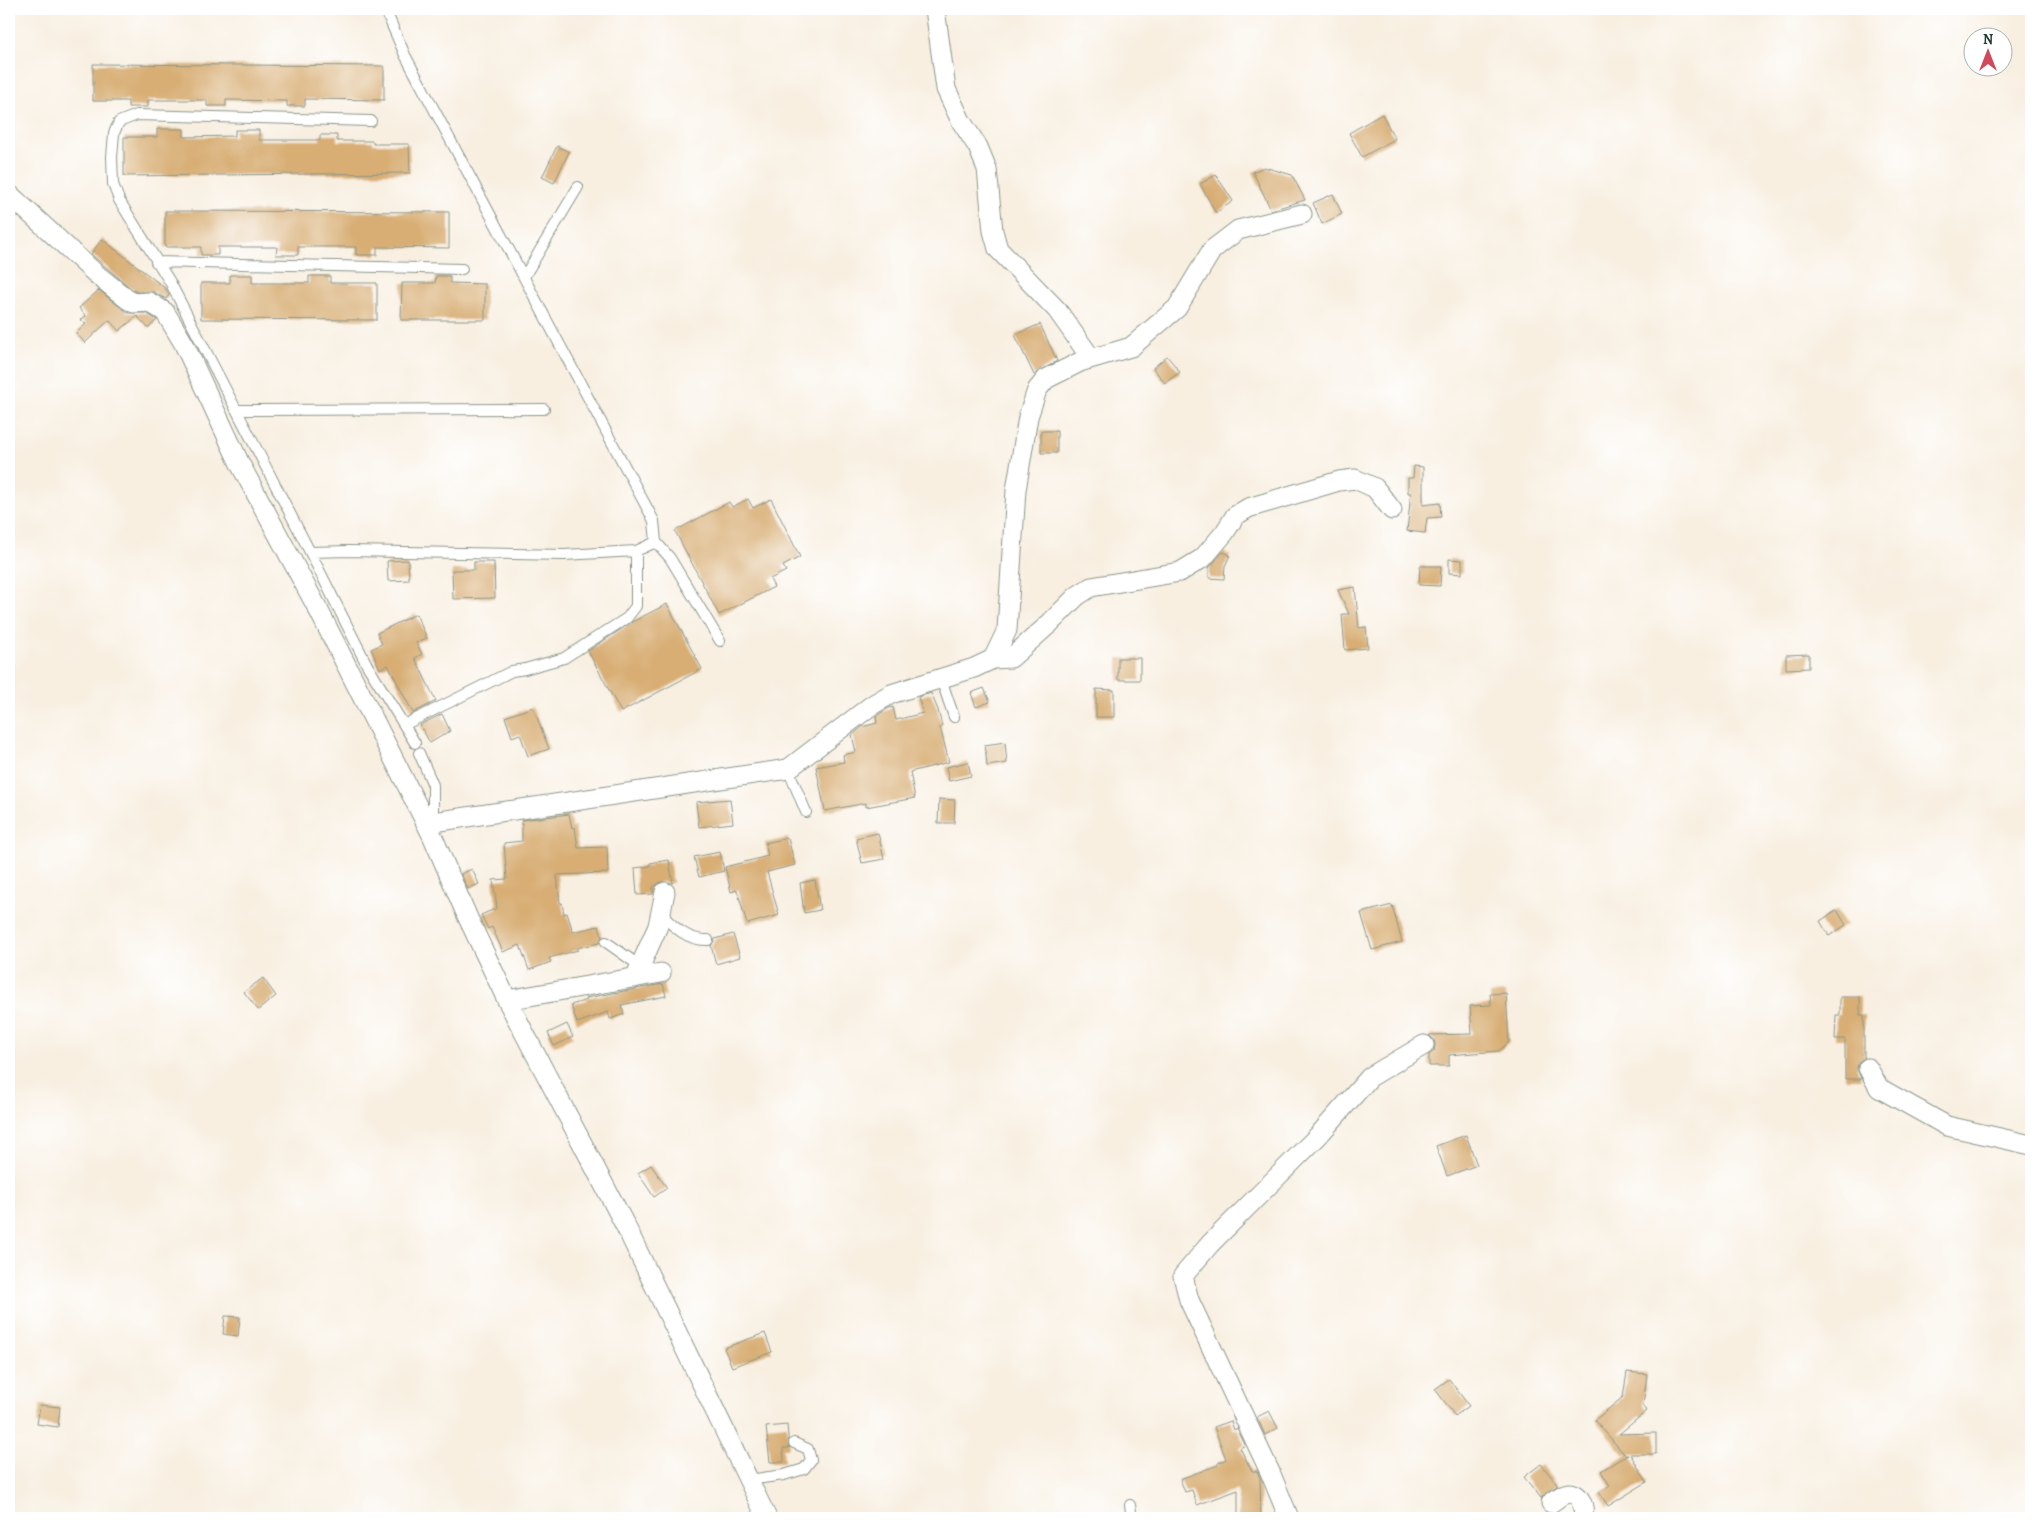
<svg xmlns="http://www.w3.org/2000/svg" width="2040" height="1527" font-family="Alegreya,serif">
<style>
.building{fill:#d8ae74}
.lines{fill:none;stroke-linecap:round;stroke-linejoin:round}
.lane-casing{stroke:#8c968a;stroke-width:12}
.street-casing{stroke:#8c968a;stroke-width:21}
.lane{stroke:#fff;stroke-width:10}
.street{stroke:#fff;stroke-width:19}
</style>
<rect width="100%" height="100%" fill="#fff"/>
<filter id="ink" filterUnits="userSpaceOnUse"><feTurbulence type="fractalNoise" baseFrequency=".02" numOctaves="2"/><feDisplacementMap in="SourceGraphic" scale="10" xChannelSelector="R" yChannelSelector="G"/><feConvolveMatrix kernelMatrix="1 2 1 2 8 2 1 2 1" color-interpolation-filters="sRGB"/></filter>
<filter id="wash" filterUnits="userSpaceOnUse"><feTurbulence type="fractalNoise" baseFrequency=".0096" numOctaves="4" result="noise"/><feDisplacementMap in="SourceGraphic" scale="20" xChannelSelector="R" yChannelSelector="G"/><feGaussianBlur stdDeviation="1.12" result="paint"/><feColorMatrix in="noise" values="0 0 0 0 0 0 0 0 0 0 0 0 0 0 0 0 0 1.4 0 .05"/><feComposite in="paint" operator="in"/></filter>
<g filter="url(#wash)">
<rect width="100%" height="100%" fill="#f8efe1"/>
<g id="blocks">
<path class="building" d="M93,64L384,66V100L305,99V106H287V101L226,100V106H207V100H148V107H128V101H93Z
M1382,114L1395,139L1362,157L1349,133Z
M157,129H184V137L235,136V130H259V140H320V135H337V141H373V144H409L410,173L124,176V137H157Z
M557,146L569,152L554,183L542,177Z
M1264,167L1292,175L1305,200L1271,210L1253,172Z
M1216,175L1233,201L1216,213L1200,184Z
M1333,194L1342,214L1322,224L1313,203Z
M165,211L449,212V248L377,247V255H356V247H298V255H276L277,247H218V255H201V247H165Z
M102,239L165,288L169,295L166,299L154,292H137L133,290L91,254Z
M230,275H252V283H309V276H330V283H377V320L201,319V283H230Z
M436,276H450V283L485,284V320H401L402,283H435Z
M99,290L128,313H146L157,320L148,328L137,316L119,331L109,320L85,343L76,333L86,324L81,320L86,316L79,308Z
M1040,324L1057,361L1034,375L1015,335Z
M1167,356L1180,372L1165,383L1153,368Z
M1041,431H1057V453H1041Z
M1414,466L1423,467V505L1440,503L1441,517L1427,518L1425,533L1407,531L1411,493H1408V478H1413Z
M748,499L753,508L771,499L800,557L783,566L786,571L770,579L774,587L719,615L675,531L729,502L732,507Z
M1223,552L1230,555L1225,566L1224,579L1209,578V568Z
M1449,559L1462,560V574L1449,573Z
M408,560L409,580L388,581L387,561Z
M474,562H494L495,598L453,599L452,570H474Z
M1420,566H1441L1440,586L1419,585Z
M1355,587L1359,628L1366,627L1368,648L1345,650L1342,614H1349L1338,590Z
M667,604L702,669L621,712L588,651L632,622Z
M416,614L427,638L416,643L422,654L415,658L436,701L413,713L388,665L380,669L371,649L382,644L377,633Z
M1809,654V668L1786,669V655Z
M1118,658H1140V680H1118Z
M984,688L990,702L976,707L971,693Z
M1096,689L1114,690V717H1096Z
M931,693L938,710L942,726L940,727L949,762L910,772L915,798L866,807V803L825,811L816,767L844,762L843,755L856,752L852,735L862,727L877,723L876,716L889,708L893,707L896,720L923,713L918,697Z
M533,707L549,749L528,756L520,734L512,737L505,717Z
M442,714L450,731L430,743L420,725Z
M1005,742L1007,763L987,766L985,745Z
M968,762L971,776L949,781L946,767Z
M730,799L733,823L699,827L696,802Z
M939,799L955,800L954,823H938Z
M569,814L572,828L575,827L578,848L607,847L608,873L557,875L560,903H562L564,914L567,913L573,932L599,926L602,937L599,943L577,948L578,950L549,958L551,962L529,970L520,945L503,952L492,927L488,929L481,915L497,908L493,880L507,879L504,843L522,841V820Z
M878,833L884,859L862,863L856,838Z
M788,838L795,865L767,872L779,915L747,924L737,890L731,892L725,867L768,856L765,843Z
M720,852L724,871L699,877L694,857Z
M669,860L673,883L661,882L653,887V894L637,895L635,868L650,866V863Z
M472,869L479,884L468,889L461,874Z
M815,880L820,910L804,913L800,883Z
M1392,905L1402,942L1372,950L1361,913Z
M1837,910L1846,925L1829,936L1820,921Z
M733,934L740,957L716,964L711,946L715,939Z
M263,978L276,996L258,1010L244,992Z
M663,984L666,996L621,1005L624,1014L610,1019L608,1012L577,1023L571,1005L587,1000L586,998Z
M1506,993L1509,1042L1499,1051L1449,1055V1066H1429V1055L1434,1051L1435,1045L1434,1040L1429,1035L1472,1034L1470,1006L1491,1005L1490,994Z
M1840,997H1860V1015H1864V1057H1865L1859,1062L1857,1068L1861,1079H1845V1039H1835L1836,1015H1840Z
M567,1024L573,1037L554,1046L548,1033Z
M1466,1135L1477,1165L1447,1176L1436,1146Z
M651,1165L667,1188L654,1197L638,1173Z
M225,1316L240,1317L238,1336L223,1334Z
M765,1333L772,1352L732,1367L724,1348Z
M1627,1372L1647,1374L1643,1405L1647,1411L1619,1434L1656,1433V1454H1630L1647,1482L1608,1506L1599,1492L1610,1486L1601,1471L1628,1454H1624L1595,1420L1623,1397Z
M1449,1379L1469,1406L1455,1416L1435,1389Z
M40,1405L60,1407L58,1427L37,1424Z
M1269,1411L1278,1428L1265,1435L1257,1417Z
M1231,1421L1234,1430L1237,1428L1245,1445L1240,1448L1252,1471H1257L1260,1478L1261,1518H1238V1490L1197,1505L1192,1490L1185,1492L1180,1479L1218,1465V1463L1226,1459L1214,1427Z
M787,1425L789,1448H783L784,1462H770L766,1427Z
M1541,1464L1558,1485L1541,1498L1524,1477Z"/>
</g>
</g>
<g filter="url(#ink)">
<use href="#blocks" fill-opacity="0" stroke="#8c968a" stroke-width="1"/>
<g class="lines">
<g class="lane-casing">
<path id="lane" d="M385,9L405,55L654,521L656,542L636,551L564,555L349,551L310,552L367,665L415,743
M156,262L462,269
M524,277L578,187
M237,410L544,409
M656,542L670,558L720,641
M310,552L170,282L119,200L113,184L112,157L114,133L119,122L137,115L371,121
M941,679L954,717
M404,725L512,671L525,669L564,658L627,618L636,606V551
M419,753L433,785V822
M788,769L806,812
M661,914C674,927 688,941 708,940
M606,942L640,966
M748,1480L784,1475L804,1469L811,1460L808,1449L794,1443
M1130,1505L1132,1518"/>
</g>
<g class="street-casing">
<path id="street" d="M935,9L946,89L961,121L978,147L987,169L993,231L998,249L1057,310L1091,358
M9,194L95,273L127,299L134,303L149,302L165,312L184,344L240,464L319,611L432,835L468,918L507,1000L625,1225L767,1518
M993,659L1011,658L1048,625L1077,596L1091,587L1180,572L1203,558L1225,532L1235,516L1248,508L1339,481L1355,479L1375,488L1392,510
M427,823L788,769L872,705L891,694L974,668L993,659L1007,630L1016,490L1028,417L1037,390L1046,379L1080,362L1131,347L1177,308L1212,250L1238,230L1302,214
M635,978L658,926L665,892
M507,1000L661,973
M1868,1068L1879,1088L1947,1126L2031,1145
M1551,1503C1555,1500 1561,1495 1565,1494C1580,1489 1585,1507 1583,1518
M1289,1518L1270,1472L1189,1300L1183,1276L1210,1244L1318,1136L1370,1077L1424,1045"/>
</g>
<use href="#lane" class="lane"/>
<use href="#street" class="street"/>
</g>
</g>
<rect width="2040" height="1527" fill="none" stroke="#fff" stroke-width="30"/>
<g transform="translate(1988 52)"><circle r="24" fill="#ffffff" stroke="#a5b1ae"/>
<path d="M0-4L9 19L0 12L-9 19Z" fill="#d1495b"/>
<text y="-8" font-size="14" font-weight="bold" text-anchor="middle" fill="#1f3d34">N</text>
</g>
</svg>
